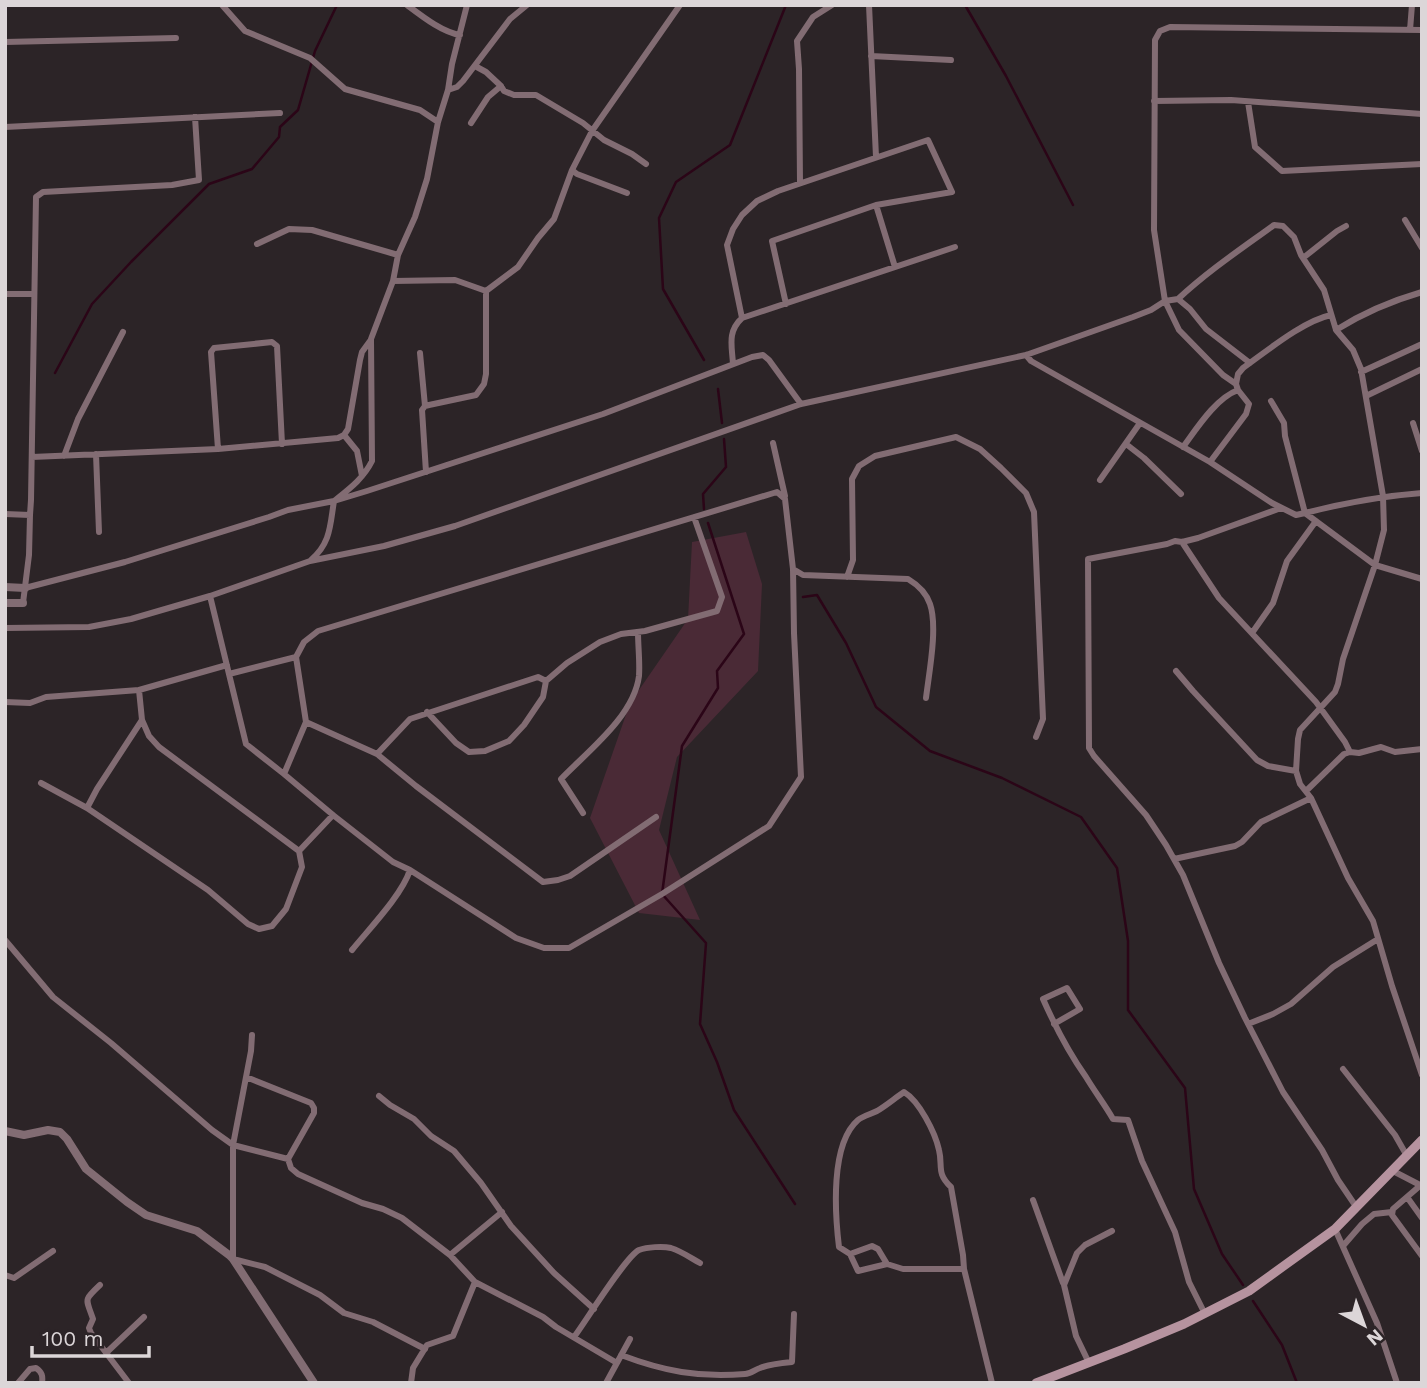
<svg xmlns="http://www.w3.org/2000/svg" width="1427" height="1388" font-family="'Work Sans',sans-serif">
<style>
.green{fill:#4a2a36}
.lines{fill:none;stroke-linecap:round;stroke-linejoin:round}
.stream{stroke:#2b0517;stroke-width:2.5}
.minor{stroke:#826c73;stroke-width:6}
.tertiary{stroke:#826c73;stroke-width:8}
.secondary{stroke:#b6939f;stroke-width:9}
</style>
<rect width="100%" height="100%" fill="#2c2427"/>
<path class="green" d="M746,532L762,584L758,671L677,757L659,830L700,920L639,913L590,818L630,703L688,619L692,542Z"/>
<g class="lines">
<path class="stream" d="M965,5L1006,76L1073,205
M704,360L663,289L659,218L676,182L730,145L786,5
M55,373L92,304L131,262L209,184L252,169L279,137L280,127L298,110L315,51L337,5
M718,389L722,423
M704,509L703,494L726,467L724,439
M708,523L744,634L717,671L718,688L682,746L662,894L706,943L700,1024L717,1062L734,1110L795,1204
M803,597L817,595L846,643L876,707L930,751L1002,778L1081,817L1117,868L1128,941V1010L1185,1088L1194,1189L1222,1254L1243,1285
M1253,1301L1282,1345L1297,1383"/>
<path class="minor" d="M222,5L245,31L310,58L345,89L420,110L438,122
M407,5C423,17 442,32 460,35
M869,5L876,157
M1410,30L1412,5
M5,42L176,38
M871,56L951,60
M475,66L486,72L501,86L504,91L514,95H536L583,123L604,140L632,154L646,164
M448,90L457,87L463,81L510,19L527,5
M1154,101L1231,100L1422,114
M1248,102L1255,147L1282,171L1422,164
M471,123L488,97L501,86
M5,127L280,113
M572,170L577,174L627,193
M800,183L799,69L797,41L813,17L832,5
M876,205L895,267
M1405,220L1422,248
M257,244L289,229L312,230L398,255
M1303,258L1337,231L1346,226
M393,281L455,280L486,291V374L484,384L476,395L429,405L425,406L422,410L426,472
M486,291L518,267L538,238L554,219L572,170L592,131L680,5
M5,294H34
M1178,299C1208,271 1241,249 1274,225L1283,226L1294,237L1301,255L1324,290L1336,330L1353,350L1361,369L1383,496L1384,530L1375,565L1343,659L1338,684L1335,692L1300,730L1298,739L1296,771L1300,784L1311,798L1348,878L1373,921L1392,986L1422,1075
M742,318L727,245L733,229L742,215L757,201L778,191L928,140L952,192L876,205L772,241L786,304
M1336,330C1363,313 1391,301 1422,292
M420,353L425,406
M1026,355L1031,361L1210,462L1272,503L1296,515L1305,513L1375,565L1422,579
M733,364C732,346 727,332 742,318L955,247
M1361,372L1422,344
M1236,384L1238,374L1243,368C1267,351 1303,321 1331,315
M1366,396L1422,369
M1271,401L1284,423L1285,436L1305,513C1344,503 1382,496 1422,493
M1413,423L1422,451
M344,435L357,451L362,476
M773,443L785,496
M1126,444L1144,458L1181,494
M1183,447C1197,428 1216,398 1238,390
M218,449L211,352L214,348L272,342L277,346L282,444
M96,454L99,532
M64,456L78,419L123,332
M32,457L218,449L338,438L344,435L348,429L360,360L362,352L370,341
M1210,462L1246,414L1249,404L1238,390L1236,384L1223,375L1179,330L1165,301L1154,230L1155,40L1160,31L1170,27L1422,30
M1100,480L1140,423
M1281,508L1198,538L1182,542L1175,541L1167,544L1088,559L1089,748L1094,756L1146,815L1166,845L1183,875L1219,963L1245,1018L1283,1092L1322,1150L1338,1180L1357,1208
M5,514L30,515L31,500L36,197L43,192L172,185L199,180L195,117
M1182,542L1219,598L1316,702L1345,742L1350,752
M311,560C331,543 330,525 334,501C349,489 363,479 372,461L371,339L393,281L398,255L415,217L427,179L438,122L448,90L452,64L467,5
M847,577L853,560L852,479L859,466L875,456L956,437L980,449L1001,468L1026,493L1034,512L1043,719L1036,737
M25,588L125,562L269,517L288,510L334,501L367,491L603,414L752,357L763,355L769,360L801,404
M210,596L246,744L284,774
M23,603L29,555L30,515
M5,628L89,627L131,619L210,596L310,561L384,546L455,526L801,404L1026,355L1133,317L1151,310L1165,301L1178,299L1190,309L1206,329L1250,363
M1252,633L1273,603L1287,561L1316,521
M296,657L304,642L318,631L777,492L785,499L793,569L803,575L908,579C918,585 926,592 930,604C938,627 929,673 926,698
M227,665L139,690L142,720L97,789L87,808L208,890L248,924L259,929L272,926L286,909L302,867L299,851L333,815
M1176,671L1193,691L1257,760L1268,766L1296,771
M229,674L296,657L306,722L284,774L333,815L393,862L410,870C402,895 369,929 352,950
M546,681L567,663L600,642L621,634L645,631L717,611L722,597L694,517
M5,702L30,703L46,697L139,690
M142,720L149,736L159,747L299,851
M306,722L377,754L416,786L543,882L558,880L570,876L656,817
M377,754L410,719L538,677L546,681L543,697L524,725L509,741L485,751L469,752L456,743L427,712
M41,783L87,808
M1306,791L1344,754L1350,752L1359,753L1381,747L1395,752L1422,749
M583,813L561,779C588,751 634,716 639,676C640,662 638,646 638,632
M1174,859L1235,846L1242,842L1261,822L1311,798
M410,870L516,938L544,948H569L662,894L769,826L801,777L794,633L793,569
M5,940L53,997L111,1043L212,1130L233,1145L288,1159
M1054,1024L1080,1009L1067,988L1043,999C1055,1026 1069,1053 1086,1077C1095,1092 1105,1105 1113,1119L1128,1120L1142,1161L1175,1232L1189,1282L1205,1314
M1248,1024L1273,1014L1291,1004L1333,967L1378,939
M252,1035L251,1051L233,1145V1259L265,1267L320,1295L344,1313L373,1322L425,1349
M1343,1069L1395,1135L1407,1156
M246,1077L311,1103L314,1108V1113L288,1159L291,1168L298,1174L362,1203L383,1209L402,1218L450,1255L475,1282L543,1317L556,1327L617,1363
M379,1096L390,1105L414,1119L431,1136L454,1151L481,1183L511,1226L554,1273L594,1309
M1393,1171L1420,1185
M1422,1184L1393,1209L1392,1215L1422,1256
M1407,1197L1422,1218
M1033,1200L1063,1283
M1335,1229L1377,1323L1397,1383
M1343,1246L1362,1224L1374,1214L1392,1212
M850,1254L839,1247C835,1214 830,1144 858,1120C863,1116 871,1114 877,1111C887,1105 895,1098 904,1092C919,1101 935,1132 939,1150C943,1166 936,1173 951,1187L963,1255L964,1269L992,1383
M450,1255L502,1212
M887,1264L858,1271L850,1254L872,1246L878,1249L887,1264L903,1269H964
M5,1275L14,1278L53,1251
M100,1285C83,1301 86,1298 93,1319L89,1328L91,1333L129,1383
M574,1337C586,1321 626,1256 639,1250C647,1247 663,1246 671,1248C681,1251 691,1258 700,1263
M106,1353L144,1317
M621,1355C663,1371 699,1378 745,1374C751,1374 754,1370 760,1368C770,1364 781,1363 792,1362L794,1314
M1089,1363L1076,1336L1064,1285L1077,1253L1085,1245L1112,1231
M18,1383L30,1369L36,1368C42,1372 43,1376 42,1383
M411,1383L413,1368L427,1345L453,1336L475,1282
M606,1383L630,1339"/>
<path class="tertiary" d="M5,587L25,588
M5,603H23
M5,1131L24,1135L48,1130L60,1132L67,1139L86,1169L127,1202L146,1215L197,1231L229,1255L233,1259L314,1383"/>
<path class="secondary" d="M1036,1383L1124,1349L1184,1324L1249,1291L1335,1229L1422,1140"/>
</g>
<rect width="1427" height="1388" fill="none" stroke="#dcd6d8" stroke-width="14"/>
<g transform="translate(1364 1325) rotate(139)" stroke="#2c2427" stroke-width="5" paint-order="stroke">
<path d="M0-5L12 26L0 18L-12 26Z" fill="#dcd6d8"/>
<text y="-10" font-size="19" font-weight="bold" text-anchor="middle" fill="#dcd6d8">N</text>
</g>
<path d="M32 1346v10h117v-10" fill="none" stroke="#dcd6d8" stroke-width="3.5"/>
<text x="42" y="1346" font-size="21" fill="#dcd6d8" stroke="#2c2427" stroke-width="5" paint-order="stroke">100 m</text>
</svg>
